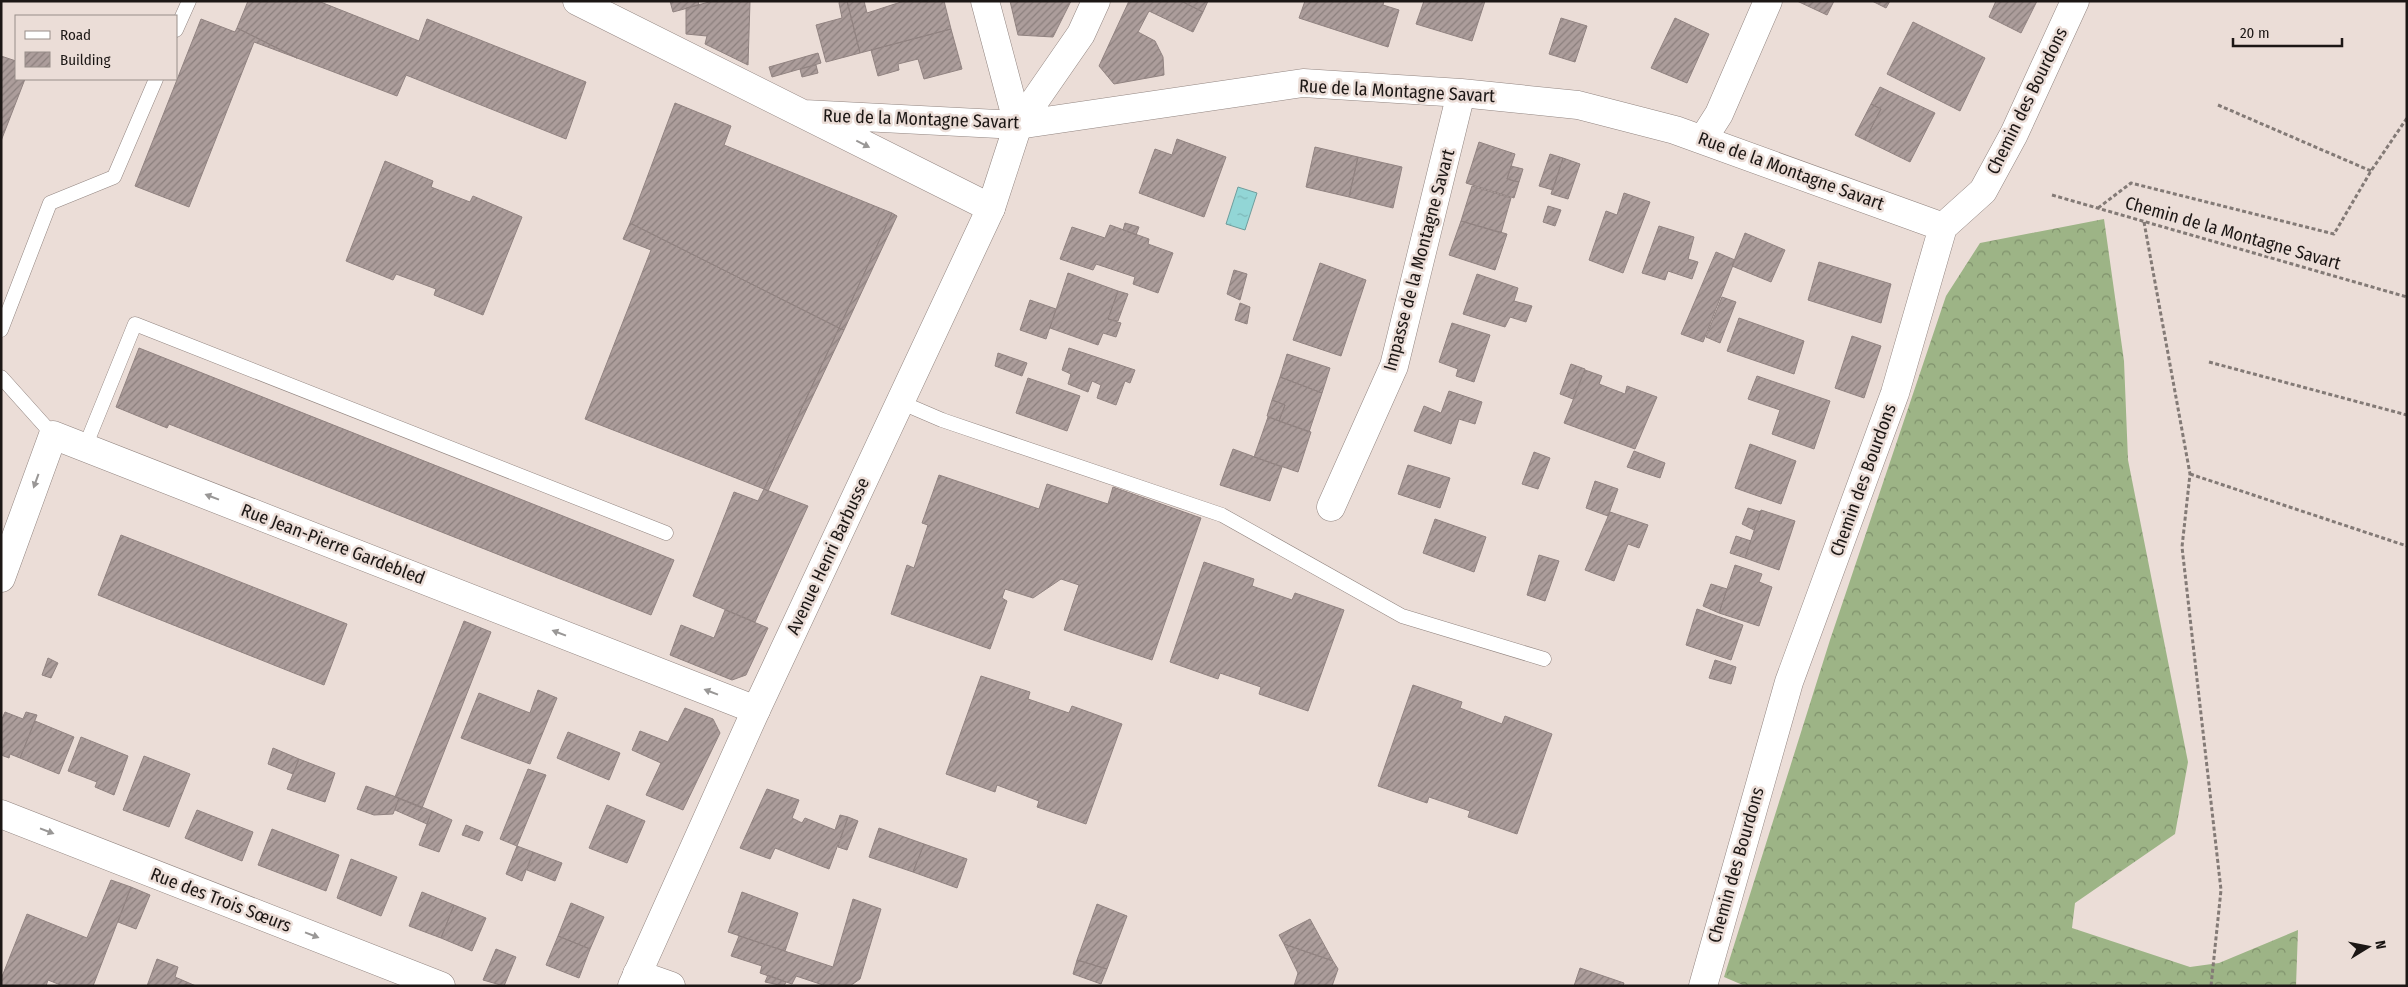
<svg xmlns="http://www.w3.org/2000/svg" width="2408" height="987" font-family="'Fira Sans Condensed',sans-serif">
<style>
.forest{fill:url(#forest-crowns)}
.water{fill:url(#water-ripples);stroke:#6f9d9c}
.building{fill:url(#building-hatch);stroke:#918381}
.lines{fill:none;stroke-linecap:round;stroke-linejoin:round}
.service-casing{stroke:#928580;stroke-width:15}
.minor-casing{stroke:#928580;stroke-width:29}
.tertiary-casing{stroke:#928580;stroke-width:29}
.path{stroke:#837a76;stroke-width:3;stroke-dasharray:4 2.5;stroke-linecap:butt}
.service{stroke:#fff;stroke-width:14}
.minor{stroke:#fff;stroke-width:28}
.tertiary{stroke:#fff;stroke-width:28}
.oneway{fill:#999796}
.labels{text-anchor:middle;stroke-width:5;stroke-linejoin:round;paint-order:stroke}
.street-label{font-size:18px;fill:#1c1715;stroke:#ebddd7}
</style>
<defs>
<pattern id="forest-crowns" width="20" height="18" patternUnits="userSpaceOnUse" patternTransform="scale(1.25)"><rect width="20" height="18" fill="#9db486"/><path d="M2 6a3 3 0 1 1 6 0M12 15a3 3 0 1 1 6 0" fill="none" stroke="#7f916c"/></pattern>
<pattern id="water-ripples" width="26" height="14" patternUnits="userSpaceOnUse" patternTransform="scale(1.25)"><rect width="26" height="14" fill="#92d6d6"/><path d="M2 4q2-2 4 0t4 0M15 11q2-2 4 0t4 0" fill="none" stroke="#7db7b7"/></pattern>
<pattern id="building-hatch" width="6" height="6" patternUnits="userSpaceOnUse" patternTransform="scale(1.25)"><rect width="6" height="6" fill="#ac9d9b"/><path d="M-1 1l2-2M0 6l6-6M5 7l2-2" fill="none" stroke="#8b7f7d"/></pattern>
</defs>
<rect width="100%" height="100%" fill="#ebddd7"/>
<path class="forest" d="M2104,219L2124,361L2128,460L2188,762L2175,834L2075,903L2072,928L2190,967L2219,963L2298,930L2296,986H1745L1724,977L1830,640L1946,296L1980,243Z"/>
<path class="water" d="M1238,187L1257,193L1245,230L1226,224Z"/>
<path class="building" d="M248,1H318L419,41L427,19L586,82L566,139L406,75L397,96L297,58L237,28Z
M670,1H698L699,5L673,12Z
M713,1H750L748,65L705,44L707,36L686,34V8Z
M840,1H847L860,53L826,62L816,25L842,18L839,3Z
M847,1H864L867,13L904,1H944L951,29L860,53Z
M1010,1H1071L1053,37L1018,35Z
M1129,1H1181L1203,12L1193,32L1149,11L1138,32L1155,41L1163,57L1164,75L1114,84L1099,66Z
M1181,1H1208L1203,12Z
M1305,1H1384L1383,5L1399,10L1388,47L1299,18Z
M1424,1H1485L1472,41L1416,24Z
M1797,1H1834L1827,15Z
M1872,1H1890L1886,8Z
M1996,1H2037L2021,33L1989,17Z
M1561,18L1587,26L1575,62L1549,54Z
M1675,18L1709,34L1687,83L1651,68Z
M201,19L235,32L237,28L297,58L254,42L189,207L135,186Z
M1913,22L1985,58L1960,111L1887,74Z
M951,29L962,69L924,79L918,59L898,64L899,70L878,76L871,50Z
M818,53L821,63L772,77L769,67Z
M1,56L16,61V79H25L1,141Z
M816,65L818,73L802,77L800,69Z
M1880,87L1935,113L1910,162L1865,140L1881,109L1871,104Z
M675,103L731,126L724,145L892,213L839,328L630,223Z
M1871,104L1881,109L1865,140L1855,135Z
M1177,139L1226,157L1204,217L1139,193L1155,149L1172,155Z
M1479,142L1515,154L1507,179L1519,182L1514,198L1466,183Z
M1315,147L1358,157L1349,197L1306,187Z
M1550,154L1563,158L1553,190L1539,186Z
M1358,157L1402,167L1393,208L1349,197Z
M1563,158L1580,164L1568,199L1551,194Z
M385,161L433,181L431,187L470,202L473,196L522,217L483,315L434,295L436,289L396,274L393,280L346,261Z
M1511,166L1523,169L1519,182L1507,179Z
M1472,186L1511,198L1501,233L1461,221Z
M1624,193L1650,202L1623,273L1589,260L1606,211L1617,215Z
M1548,206L1561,210L1555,226L1543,222Z
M892,213L897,216L844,330L839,328Z
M1461,221L1507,234L1495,270L1449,255Z
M630,223L839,328L764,489L585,419L651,250L623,239Z
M1125,223L1139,227L1136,235L1123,230Z
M1110,225L1149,239L1148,244L1173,253L1158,293L1133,284L1135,277L1096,264L1093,270L1060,259L1072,227L1105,238Z
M1659,226L1694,237L1688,259L1698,262L1692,279L1668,271L1665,280L1642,273Z
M1745,233L1785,250L1771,282L1732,266Z
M1716,252L1735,260L1703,342L1681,334Z
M1819,262L1891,284L1881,323L1808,300Z
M1320,263L1366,280L1341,356L1293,340Z
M1234,270L1247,274L1240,300L1227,294Z
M1068,273L1118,291L1108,319L1121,323L1116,337L1103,333L1098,345L1050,328Z
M1477,274L1518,288L1514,301L1532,306L1526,322L1510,317L1505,327L1463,314Z
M1118,291L1128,294L1118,321L1108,319Z
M1722,297L1736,302L1720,343L1706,337Z
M1030,300L1056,309L1046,339L1020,330Z
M1240,303L1250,307L1247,324L1235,320Z
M1739,318L1804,341L1794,374L1727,351Z
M1452,323L1490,335L1474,382L1456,376L1458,369L1439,362Z
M839,328L844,330L768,491L764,489Z
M1852,336L1881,346L1864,398L1835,388Z
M139,348L674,560L651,615L169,424L167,428L116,407Z
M1069,348L1135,370L1130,383L1125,381L1116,405L1097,398L1101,385L1092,381L1088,392L1068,384L1071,374L1062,370Z
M998,353L1027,363L1022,376L995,366Z
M1287,354L1330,368L1322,393L1280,377Z
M1571,364L1585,369L1573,399L1560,394Z
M1585,370L1602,376L1599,384L1625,394L1627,386L1657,397L1635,449L1564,423Z
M1757,376L1830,401L1814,449L1772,434L1780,410L1748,399Z
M1280,377L1322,393L1309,432L1279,421L1285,405L1272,400Z
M1028,378L1080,396L1067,431L1016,413Z
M1449,391L1482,402L1475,424L1459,419L1451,444L1414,431L1424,406L1441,413Z
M1272,400L1285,405L1279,421L1267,416Z
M1268,417L1311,432L1298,472L1254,457Z
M1750,444L1796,461L1781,504L1735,488Z
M1233,449L1282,467L1270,501L1220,485Z
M1634,451L1665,463L1660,478L1627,467Z
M1534,452L1550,458L1538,489L1522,484Z
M1408,465L1450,478L1440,508L1398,494Z
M939,475L1039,509L1047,484L1108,504L1113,487L1201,518L1152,660L1064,630L1079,585L1061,579L1033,598L1005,589L1002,598L1007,601L990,649L891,614L907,565L914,568L928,525L922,523Z
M1595,481L1618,489L1608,516L1586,508Z
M764,489L808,506L755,622L693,596L734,492L758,501Z
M1748,508L1761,512L1754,530L1742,524Z
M1761,510L1795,521L1779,570L1745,558Z
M1610,512L1648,525L1639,548L1628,544L1614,581L1585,570Z
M1435,519L1486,537L1474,572L1423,553Z
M121,535L347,624L324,685L98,595Z
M1736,536L1751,541L1745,558L1730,553Z
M1539,555L1559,561L1545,601L1527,595Z
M1204,562L1254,579L1252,586L1292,600L1295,593L1344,610L1308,711L1259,694L1261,687L1220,673L1218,679L1170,662Z
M1735,565L1762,574L1759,582L1772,587L1759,626L1719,613Z
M1711,584L1727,589L1719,613L1703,606Z
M1697,609L1743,625L1731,660L1686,645Z
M725,610L768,628L746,675L732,680L670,655L681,625L714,638Z
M464,621L491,632L422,808L395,797Z
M48,658L58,663L51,678L42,675Z
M1715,660L1736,667L1731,684L1709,678Z
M981,676L1030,692L1028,699L1069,713L1072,706L1122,724L1086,824L1037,807L1039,801L997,785L995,792L946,774Z
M1413,685L1462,702L1460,708L1502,724L1505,716L1552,734L1517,834L1468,817L1470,811L1429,797L1427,803L1378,786Z
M538,690L557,698L530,764L461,738L479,693L530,713Z
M685,708L713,719L720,733L683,810L646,795L661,763L632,750L640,731L668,742Z
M5,712L23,719L26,712L37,715L20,758L10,754L9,758L1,755V721Z
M35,721L74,737L59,774L20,758Z
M568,732L620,753L609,780L557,758Z
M81,737L128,756L114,795L95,787L97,782L68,771Z
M273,748L299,759L293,774L268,764Z
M144,756L190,774L169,827L123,810Z
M299,759L335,773L325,802L287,789Z
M528,769L546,775L517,846L500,839Z
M366,786L399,798L393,814L374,815L357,809Z
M767,789L799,800L792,818L802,823L805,818L835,830L840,815L848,817L829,869L775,848L770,859L740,848Z
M399,798L432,811L427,824L395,810Z
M607,805L645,821L627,863L589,848Z
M197,810L253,832L242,861L185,838Z
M432,811L452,820L439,852L419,845Z
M848,817L858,821L847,850L838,847Z
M466,825L483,832L479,841L462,835Z
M879,828L924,844L913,872L869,857Z
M272,829L339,855L326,891L258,865Z
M924,844L967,859L957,888L913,872Z
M517,846L533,852L522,881L506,874Z
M533,852L562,863L555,881L527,870Z
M351,859L397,877L381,916L337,898Z
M111,880L131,887L93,986H63L48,980L46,986H1V979L27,914L87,938Z
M131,887L150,895L136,929L118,922Z
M422,892L454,905L441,938L409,926Z
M742,892L798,913L785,951L728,932Z
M853,899L881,909L860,979L850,986H826L796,976L792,984L760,973L762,966L731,956L739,936L833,967Z
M571,903L604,917L590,949L558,936Z
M1097,904L1127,916L1107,969L1077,960Z
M454,905L486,918L472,951L441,938Z
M1310,919L1333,961L1284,944L1279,935Z
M558,936L590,949L579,978L546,965Z
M1284,944L1333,961L1338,969L1332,986H1294L1298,973Z
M496,949L516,957L504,986L483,980Z
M157,959L178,967L175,977L196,986H147Z
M1077,960L1107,969L1101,984L1073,974Z
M1580,968L1624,983L1623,986H1574Z
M768,975L786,982L784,986L765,982Z"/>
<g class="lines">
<g class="service-casing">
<path id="service" d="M176,30L189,1
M1,330L50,203L114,177L156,79
M1,377L53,435
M900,402L942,420L1222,515L1402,616L1544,659
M85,447L135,324L666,533"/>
</g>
<g class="minor-casing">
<path id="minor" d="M577,1L991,208
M804,114L1018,125L1303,83L1461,93L1578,105L1675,130L1943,227
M1018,125L1081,34L1096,1
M1703,139L1719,114L1768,1
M1331,507L1394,366L1461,93
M1,578L53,435L756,710
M1,814L441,986
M637,974L671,986
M1703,986L1789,682L1895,393L1943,227L1983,191L2014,134L2075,1"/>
</g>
<g class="tertiary-casing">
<path id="tertiary" d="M632,986L756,710L991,208L1018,125L985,1"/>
</g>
<path class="path" d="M2218,105L2371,171
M2052,195L2407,297
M2098,208L2131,183L2334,234L2371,171L2407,118
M2144,222L2190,474L2182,547L2221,890L2211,986
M2209,362L2407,415
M2190,474L2407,546"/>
<use href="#service" class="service"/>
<use href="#minor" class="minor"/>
<use href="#tertiary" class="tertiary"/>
</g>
<defs><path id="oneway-solid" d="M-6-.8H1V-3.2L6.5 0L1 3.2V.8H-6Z" transform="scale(1.25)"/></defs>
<g class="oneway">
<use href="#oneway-solid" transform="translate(863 144) rotate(27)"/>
<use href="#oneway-solid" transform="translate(36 481) rotate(110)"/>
<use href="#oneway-solid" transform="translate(212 497) rotate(-159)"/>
<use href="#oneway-solid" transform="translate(559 633) rotate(-159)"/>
<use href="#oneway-solid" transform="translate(711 692) rotate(-159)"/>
<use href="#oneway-solid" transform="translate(47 831) rotate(21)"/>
<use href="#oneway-solid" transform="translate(312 935) rotate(21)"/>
</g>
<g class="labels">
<g class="street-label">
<text transform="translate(1397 91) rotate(3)" y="6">Rue de la Montagne Savart</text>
<text transform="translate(2027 101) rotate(-64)" y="6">Chemin des Bourdons</text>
<text transform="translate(921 119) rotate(2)" y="6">Rue de la Montagne Savart</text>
<text transform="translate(1791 171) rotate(20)" y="6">Rue de la Montagne Savart</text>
<text transform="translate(2233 233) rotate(16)" y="6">Chemin de la Montagne Savart</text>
<text transform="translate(1419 260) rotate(-75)" y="6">Impasse de la Montagne Savart</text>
<text transform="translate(1863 480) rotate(-70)" y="6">Chemin des Bourdons</text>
<text transform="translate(333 544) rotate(21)" y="6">Rue Jean-Pierre Gardebled</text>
<text transform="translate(828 556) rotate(-65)" y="6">Avenue Henri Barbusse</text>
<text transform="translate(1736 865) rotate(-74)" y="6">Chemin des Bourdons</text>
<text transform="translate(221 900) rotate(21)" y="6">Rue des Trois Sœurs</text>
</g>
</g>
<rect width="2408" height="987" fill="none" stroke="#1c1715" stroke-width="5"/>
<rect x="15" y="15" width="162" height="65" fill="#ebddd7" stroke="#988e89"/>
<rect x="25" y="31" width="25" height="8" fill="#ffffff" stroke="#988e89"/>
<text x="60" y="40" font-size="15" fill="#1c1715">Road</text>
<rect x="25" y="52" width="25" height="15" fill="url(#building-hatch)" stroke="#988e89"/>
<text x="60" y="65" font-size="15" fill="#1c1715">Building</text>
<g transform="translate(2368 947) rotate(80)" stroke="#ebddd7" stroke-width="4" paint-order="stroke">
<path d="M0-4L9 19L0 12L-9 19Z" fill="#1c1715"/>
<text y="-8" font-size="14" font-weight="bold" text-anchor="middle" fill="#1c1715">N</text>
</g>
<path d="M2233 38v8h109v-8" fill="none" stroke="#1c1715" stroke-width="2.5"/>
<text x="2240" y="38" font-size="15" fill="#1c1715" stroke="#ebddd7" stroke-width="4" paint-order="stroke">20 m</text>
</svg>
